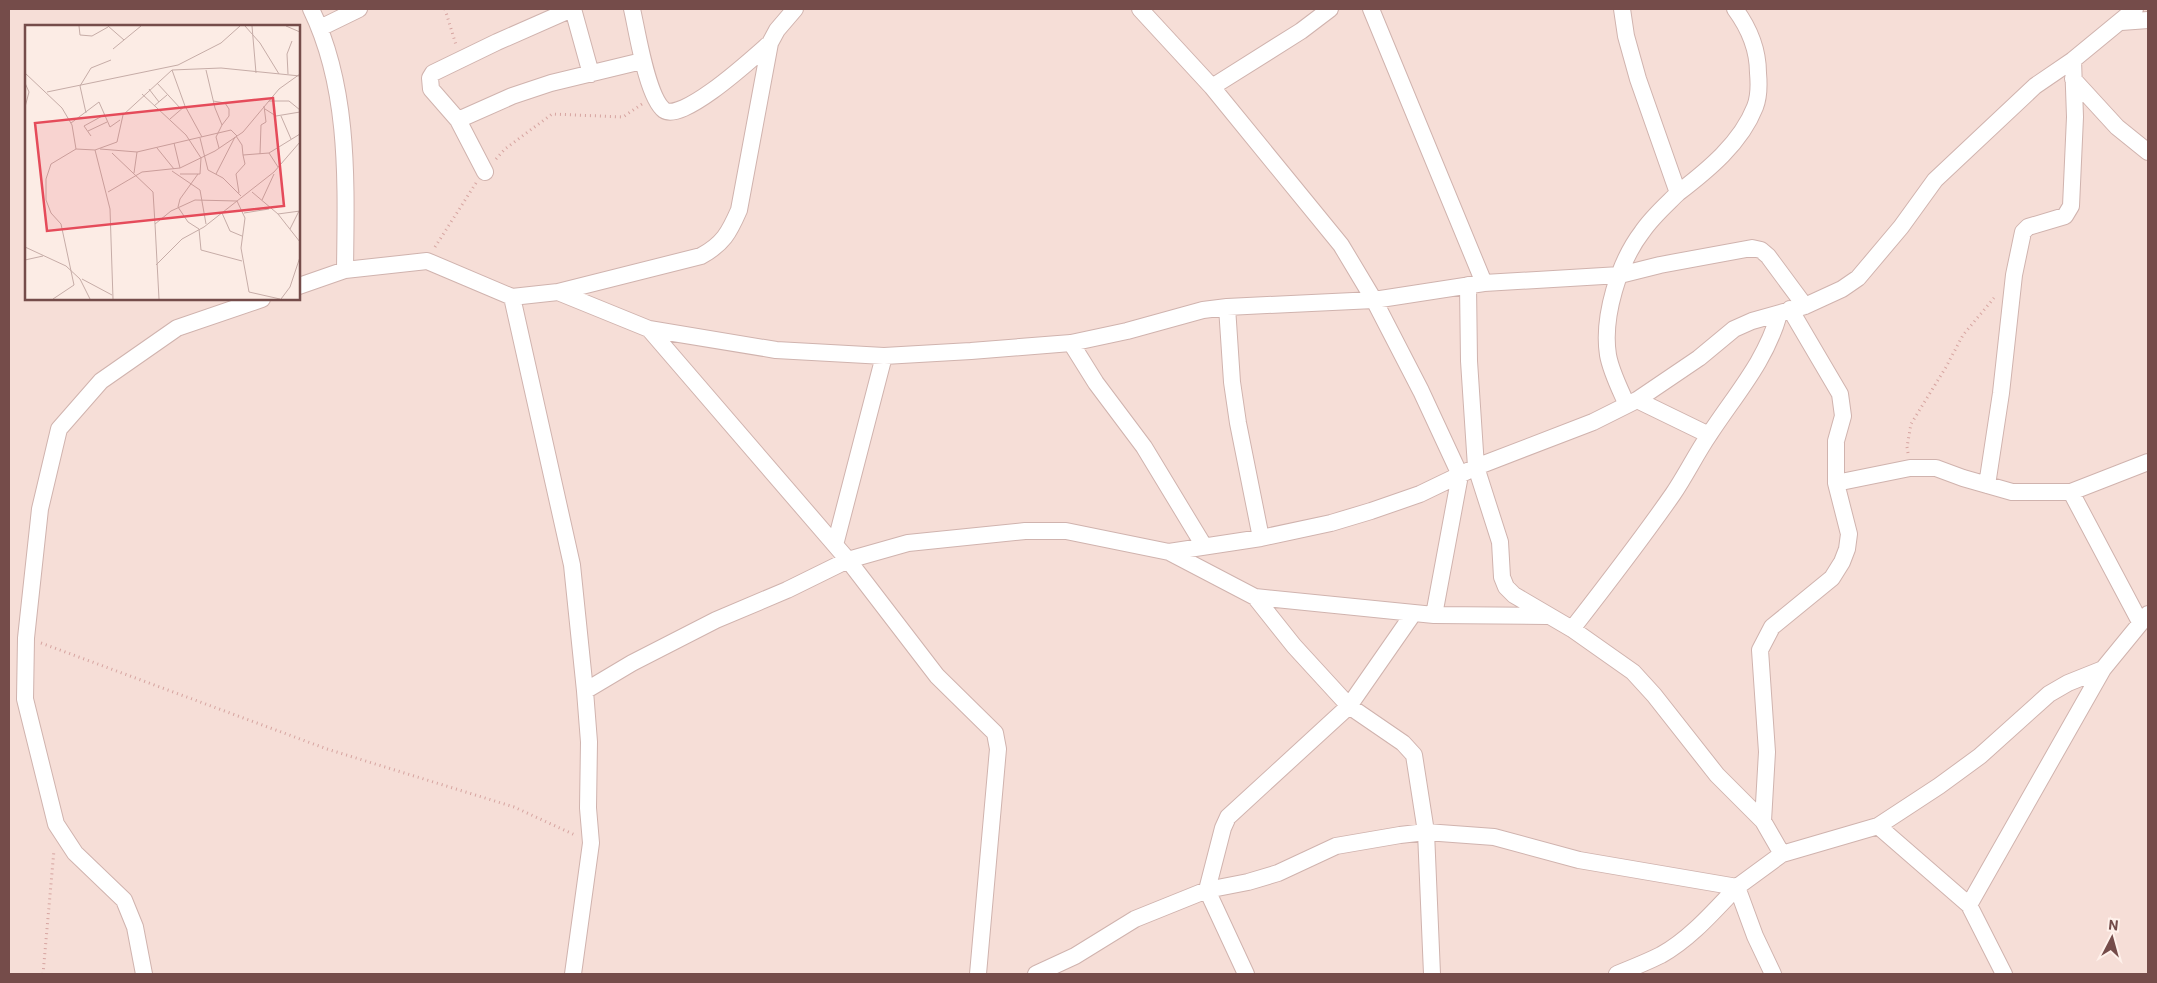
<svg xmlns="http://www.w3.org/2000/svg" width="2157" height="983" font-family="Roboto,sans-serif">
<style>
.residential{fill:#f6ded7;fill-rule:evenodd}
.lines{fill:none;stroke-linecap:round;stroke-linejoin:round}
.minor-casing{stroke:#d0b3ae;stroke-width:18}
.path{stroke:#d6a4a0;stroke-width:3;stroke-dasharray:1 4;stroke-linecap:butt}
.minor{stroke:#fff;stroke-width:16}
.inset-road{fill:none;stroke:#c6aca7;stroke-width:1}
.view{fill:#e54b5a;fill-opacity:0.15;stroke:#e54b5a;stroke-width:2.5}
.inset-edge{fill:none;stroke:#754c4a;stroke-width:2.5}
</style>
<rect width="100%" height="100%" fill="#fcece5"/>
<path class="residential" d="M9,9H2148V974H9ZM26,26H299V299H26Z"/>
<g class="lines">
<g class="minor-casing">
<path id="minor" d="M311,9C350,89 346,183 345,270
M573,9L591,74
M632,9C637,30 647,97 664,110C683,123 755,56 770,43
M1140,9L1212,87L1341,245L1374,300L1421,391L1460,475L1434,615L1255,597
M1371,9L1484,283
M1622,9L1626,36L1638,79L1678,193C1666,205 1652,217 1642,232C1619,262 1602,317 1608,355C1611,372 1620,389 1627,405
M2121,22L2148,20
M320,28L359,9
M2073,79L2117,127L2148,152
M1212,87L1301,31L1330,9
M458,120L512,96L551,83L642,61
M485,172L458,120L431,89L430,78L433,73L497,42L572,9
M1678,193C1708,170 1741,143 1755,107C1759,97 1759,84 1758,73C1758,50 1749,28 1735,9
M1468,285L1469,361L1476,467L1500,542L1502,577L1506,587L1514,595L1572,629L1633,672L1654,695L1717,775L1763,821L1782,854
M299,286L345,270L427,261L512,297L558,292L701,256C723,244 729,233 739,210L770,43L777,30L795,9
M558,292L649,329L776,350L884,356L971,351L1071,343L1127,331L1203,310L1227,307L1374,300L1484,283L1620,275L1660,265L1752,248L1761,250L1768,256L1805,306
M512,297L572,565L585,691L589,742L588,808L591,843L573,974
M1227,307L1232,382L1238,423L1261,538
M1790,309L1840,394L1843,416L1836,441V483
M649,329L848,560L937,676L995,733L998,749L978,974
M1071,343L1096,383L1144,447L1204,546
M1637,400L1709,435
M1987,485L2001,393L2014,275L2023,232L2028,227L2065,216L2071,206L2075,117L2073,60
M2071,492L2140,622
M835,545L884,356
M1169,552L1255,597L1294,646L1349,706L1403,743L1414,755L1426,832L1432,974
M1434,615L1547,616
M1572,629C1607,584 1641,540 1673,494C1686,475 1696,454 1709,435C1735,395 1766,361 1779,314
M585,691L632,663L716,620L787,590L848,560L908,543L1025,531H1066L1169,552L1261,538L1331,523L1371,511L1420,494L1476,467L1593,422L1637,400L1699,358L1734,329L1752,321L1805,306L1842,289L1858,278L1901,227L1935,180L2035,86L2073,60L2135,9
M1763,821L1767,752L1760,650L1772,627L1832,578L1842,562L1847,549L1849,534L1836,483L1910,468H1936L1963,478L2012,492H2071L2148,462
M1878,826L1969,905L2004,974
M1969,905L2103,669
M144,974L135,927L124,900L75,853L56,824L25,699L26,638L40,509L59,429L101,381L177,328L262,299
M1036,974L1075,956L1135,919L1207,890L1248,882L1278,873L1336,846L1400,835L1426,832L1494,837L1579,860L1737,887L1782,854L1878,826L1939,786L1980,756L2049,694L2068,683L2103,669L2148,614
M1246,974L1207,890L1223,828L1228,817L1349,706L1413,614
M1617,974C1632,968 1647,962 1661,955C1690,939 1714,911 1737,887L1755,936L1773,974"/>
</g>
<path class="path" d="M445,9L456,45
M496,159L505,149L552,114L623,117L642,104
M435,247L476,183
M1908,453L1907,447L1911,424L1946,367L1963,335L1994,298
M41,643L327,749L514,807L575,835
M43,974L54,850"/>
<use href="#minor" class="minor"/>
</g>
<g transform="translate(25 25)">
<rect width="275" height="275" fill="#fcece5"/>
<path class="inset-road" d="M54,1L55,10L67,11L83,2M83,1L99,15M220,1L235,18L254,49M227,1L231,48M261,1L275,7M88,24L116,1M147,45L160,81L177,112M181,45L190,83L197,100L191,112L194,123M0,48L37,83L47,100L51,124M263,49L262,29L267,16M0,58L4,67L0,82M132,58L156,84M124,64L134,77M22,67L153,40L196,18L215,1M117,69L161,110L176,133L175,149H155M188,76L200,78L204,84V91L197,100M244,76H264L275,85M129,81L142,70M240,84L251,91L275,87M61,88L55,61L66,43L86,35M256,91L266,114M145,94L160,81M46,98L74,77L85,102L95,95M63,106L82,97M66,111L59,101L79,90M211,111L217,120L218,130M175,113L183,145L198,153L216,171M149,118L155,143M132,123L149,144M75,124L112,127L206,105L212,111M70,125L85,184L88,274M87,128L128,167L130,199M244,128L253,142M235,129L236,100L241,97L239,81M147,146L175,165L181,199M109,148L112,127M173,149L155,174L153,182L163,197L174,204L176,225L217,236M191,149L210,112M83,167L117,147L155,143L190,126L218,107L254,64L275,49M227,167L253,189L275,217M214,168L211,149L220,139L218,130L244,128L275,109M237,175L249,149M197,188L205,206L217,211M219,188L244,184M253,189L275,186M265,204L274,186M0,222L41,241L55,254L65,274M0,235L18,231M131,240L157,214L179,202L212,176L220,193L216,223L224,267L255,274M57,254L87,270M28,274L49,260L36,199L26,188L21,175V154L26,139L51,124L70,125L92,117L98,90L147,45L196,43L275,51M134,274L130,199L146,186L170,175L212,176L249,147L275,117M256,274L265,262L275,232"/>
<path class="view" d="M248,73L259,181L22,206L10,98Z"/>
<rect width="275" height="275" class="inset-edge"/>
</g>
<rect width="2157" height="983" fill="none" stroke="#754c4a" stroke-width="20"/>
<g transform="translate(2112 938) rotate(6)" stroke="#fff1eb" stroke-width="4" paint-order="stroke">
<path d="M0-4L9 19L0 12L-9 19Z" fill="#754c4a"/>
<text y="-8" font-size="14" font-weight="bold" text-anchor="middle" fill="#754c4a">N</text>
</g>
</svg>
